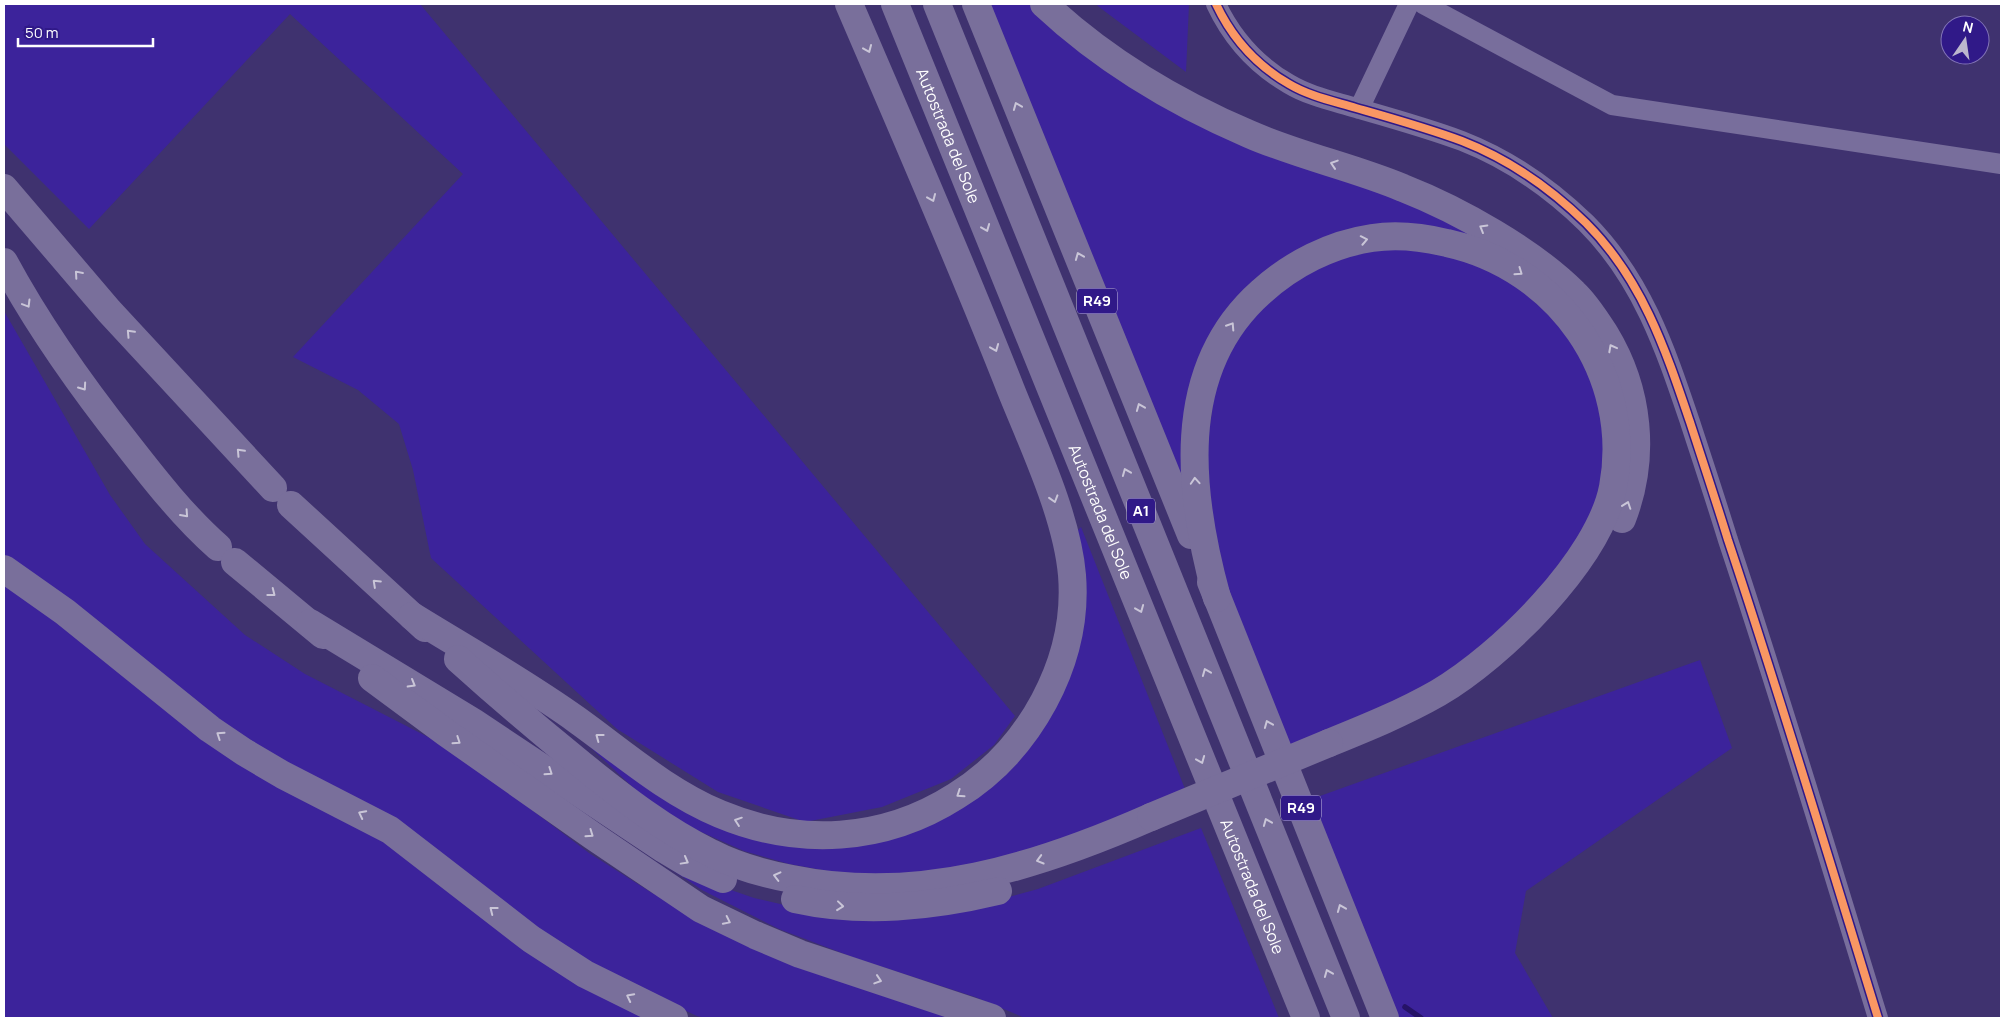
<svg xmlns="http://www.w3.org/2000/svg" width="2005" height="1022" font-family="Manrope,sans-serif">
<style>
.green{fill:#3c239b}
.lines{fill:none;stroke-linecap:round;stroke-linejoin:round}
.stream{stroke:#261367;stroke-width:5.5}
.minor{stroke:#786e9c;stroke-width:20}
.highway{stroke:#796f9b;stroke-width:28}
.highway-bridge{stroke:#796f9b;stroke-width:28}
.cycleway-casing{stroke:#301988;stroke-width:11}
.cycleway{stroke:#f99763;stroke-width:8}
.oneway{stroke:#c9c5d7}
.labels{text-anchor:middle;stroke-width:4;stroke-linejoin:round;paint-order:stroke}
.shield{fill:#301988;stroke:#c1badb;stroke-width:1}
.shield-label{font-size:15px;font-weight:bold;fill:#fff}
.street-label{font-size:16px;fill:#fff;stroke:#301988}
</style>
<rect width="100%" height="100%" fill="#3f326f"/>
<path class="green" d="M4,4H420L1015,716L994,745L951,779L882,807L805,822L718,792L617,729L431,558L413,470L399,424L358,390L293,357L463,174L290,14L89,229L4,144Z
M989,4H1033L1319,165L1498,243L1403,226L1244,295L1187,480L1179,481Z
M1096,4H1189L1186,72L1099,7Z
M1387,242L1493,265L1574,336L1606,420L1599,511L1536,601L1431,686L1286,747L1218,569L1203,476L1219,360L1286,279Z
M4,311L110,495L145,544L245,635L305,674L465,756L524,804L589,853L652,893L966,1018H706L697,1016L601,972L235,736L4,557Z
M1081,527L1185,789L1066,841L986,864L905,874H844L789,864L744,851L690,827L642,796L588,745L680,801L875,839L1048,713L1076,532Z
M4,579L354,820L649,1018H4Z
M1700,660L1732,748L1526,891L1515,953L1553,1018H1390L1306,801Z
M523,769L708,882L754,898L793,907L983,904L1038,889L1201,828L1279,1018H1025L975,997L855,958L779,929L702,890Z"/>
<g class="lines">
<path class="stream" d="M1405,1007L1421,1018"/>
<path class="minor" d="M1216,4C1232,38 1256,65 1289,84C1309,96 1333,101 1356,108C1391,118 1427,128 1462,141C1508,159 1550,188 1586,223C1642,279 1665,348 1690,422C1703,462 1716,501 1728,540C1781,699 1829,859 1878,1018
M1423,4L1612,105L2001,164
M1359,109L1409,4"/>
<g class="highway">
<path id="s1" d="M895,4L1306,1018"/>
<path d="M937,4L1346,1018"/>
<path d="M976,4L1191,535"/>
<path d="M1044,4C1104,60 1174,102 1249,134C1299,156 1353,167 1403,188C1459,210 1532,251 1574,293C1586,304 1596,320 1605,334C1639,390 1646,457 1622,519"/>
<path d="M4,188L109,311L273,488"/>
<path d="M4,262C39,327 81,386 127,444C155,480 184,517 218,547"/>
<path d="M291,505L425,628"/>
<path d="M235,562L323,635"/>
<path d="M4,569L65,612L210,729L244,752L283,775L390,830L531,939L585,974L674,1018"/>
<path d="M1211,582L1385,1018"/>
<path d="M1217,598C1189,496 1172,371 1261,292C1292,264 1331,244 1372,238C1398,234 1422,237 1447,243C1558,267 1634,374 1613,487C1599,560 1501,656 1438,693C1403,713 1366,728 1329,743"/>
<path d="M412,616C467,650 524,682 577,720C623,753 667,792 720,814C799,847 884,842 956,796C1029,751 1079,662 1072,575C1067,516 1033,445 1011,390C960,260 904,132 849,4"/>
<path d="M310,623L473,722L664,849L689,864L723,879"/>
<path d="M458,659C499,696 540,731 582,765C623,798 664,830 711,853C736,866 765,874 792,879C918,905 1037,867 1151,817"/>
<path d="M372,678L445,732L593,836L701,909L755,935L800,954L992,1018"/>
<path d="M795,899C863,914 931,907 998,891"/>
</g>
<path class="highway-bridge" d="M1151,817L1329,743"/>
<g class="cycleway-casing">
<path id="cycleway" d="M1216,4C1232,38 1256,65 1289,84C1309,96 1333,101 1356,108C1391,118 1427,128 1462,141C1508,159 1550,188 1586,223C1642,279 1665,348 1690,422C1703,462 1716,501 1728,540C1781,699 1829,859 1878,1018"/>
</g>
<use href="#cycleway" class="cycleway"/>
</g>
<defs><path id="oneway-chevron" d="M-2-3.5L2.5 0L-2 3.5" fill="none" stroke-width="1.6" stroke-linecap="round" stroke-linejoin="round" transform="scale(1.25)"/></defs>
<g class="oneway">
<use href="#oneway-chevron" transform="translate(868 49) rotate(67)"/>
<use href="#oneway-chevron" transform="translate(1017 106) rotate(-112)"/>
<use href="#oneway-chevron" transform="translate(1334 164) rotate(-162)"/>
<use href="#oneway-chevron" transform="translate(932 198) rotate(67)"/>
<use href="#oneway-chevron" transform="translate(986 228) rotate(68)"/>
<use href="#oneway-chevron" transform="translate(1483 228) rotate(-150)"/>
<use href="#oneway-chevron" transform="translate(1364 240) rotate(-11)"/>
<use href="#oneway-chevron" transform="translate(1079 256) rotate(-112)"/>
<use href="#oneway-chevron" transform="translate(1519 272) rotate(35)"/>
<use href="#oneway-chevron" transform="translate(78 274) rotate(-131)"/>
<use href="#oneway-chevron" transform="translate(27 304) rotate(59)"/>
<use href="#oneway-chevron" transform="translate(1231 326) rotate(-57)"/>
<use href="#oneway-chevron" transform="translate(130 333) rotate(-133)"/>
<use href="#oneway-chevron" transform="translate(995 348) rotate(68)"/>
<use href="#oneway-chevron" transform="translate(1612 348) rotate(-118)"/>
<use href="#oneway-chevron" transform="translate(83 387) rotate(55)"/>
<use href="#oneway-chevron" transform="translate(1140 407) rotate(-112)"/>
<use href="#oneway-chevron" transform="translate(240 452) rotate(-133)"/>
<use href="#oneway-chevron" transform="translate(1126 472) rotate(-112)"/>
<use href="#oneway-chevron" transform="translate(1195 481) rotate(-94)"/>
<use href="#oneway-chevron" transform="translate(1054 499) rotate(73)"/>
<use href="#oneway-chevron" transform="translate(1627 505) rotate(-71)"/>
<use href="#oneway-chevron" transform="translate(185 514) rotate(48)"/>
<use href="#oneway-chevron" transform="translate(376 583) rotate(-137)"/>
<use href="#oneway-chevron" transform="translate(272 593) rotate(38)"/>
<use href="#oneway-chevron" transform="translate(1140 609) rotate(68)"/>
<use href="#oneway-chevron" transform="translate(1206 672) rotate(-112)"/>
<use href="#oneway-chevron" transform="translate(412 684) rotate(30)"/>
<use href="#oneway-chevron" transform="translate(1268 724) rotate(-112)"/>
<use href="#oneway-chevron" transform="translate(220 735) rotate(-146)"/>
<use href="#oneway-chevron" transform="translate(599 737) rotate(-143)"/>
<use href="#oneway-chevron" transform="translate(457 741) rotate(34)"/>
<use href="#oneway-chevron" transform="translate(1201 760) rotate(68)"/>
<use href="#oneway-chevron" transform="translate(549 772) rotate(34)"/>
<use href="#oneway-chevron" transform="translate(960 794) rotate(146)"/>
<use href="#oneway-chevron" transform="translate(362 814) rotate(-153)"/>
<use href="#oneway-chevron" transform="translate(738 821) rotate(-161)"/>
<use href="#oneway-chevron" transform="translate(1267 822) rotate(-112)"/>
<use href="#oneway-chevron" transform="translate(590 834) rotate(35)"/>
<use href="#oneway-chevron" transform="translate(1040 860) rotate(164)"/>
<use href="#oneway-chevron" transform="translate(685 861) rotate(29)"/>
<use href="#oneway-chevron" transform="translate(777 876) rotate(-166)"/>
<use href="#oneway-chevron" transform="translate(840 906) rotate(6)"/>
<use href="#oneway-chevron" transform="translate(1341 908) rotate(-112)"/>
<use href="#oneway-chevron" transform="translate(493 910) rotate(-142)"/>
<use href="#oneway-chevron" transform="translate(727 921) rotate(26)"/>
<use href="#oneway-chevron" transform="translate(1328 973) rotate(-112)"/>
<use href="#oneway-chevron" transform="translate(878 980) rotate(18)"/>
<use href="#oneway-chevron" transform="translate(630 997) rotate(-153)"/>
</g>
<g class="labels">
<g class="shield">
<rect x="1077" y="288.5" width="40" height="25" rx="4"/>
<rect x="1127" y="498.5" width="28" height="25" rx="4"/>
<rect x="1281" y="795.5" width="40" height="25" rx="4"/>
</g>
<g class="shield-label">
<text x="1097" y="306">R49</text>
<text x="1141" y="516">A1</text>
<text x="1301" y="813">R49</text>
</g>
<g class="street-label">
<text dy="6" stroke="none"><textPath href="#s1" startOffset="142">Autostrada del Sole</textPath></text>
<text dy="6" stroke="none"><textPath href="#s1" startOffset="548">Autostrada del Sole</textPath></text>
<text dy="6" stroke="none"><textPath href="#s1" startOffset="952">Autostrada del Sole</textPath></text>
</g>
</g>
<rect width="2005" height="1022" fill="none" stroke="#ffffff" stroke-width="10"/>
<g transform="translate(1965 40) rotate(13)"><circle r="24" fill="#301988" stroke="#8375b8"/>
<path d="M0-4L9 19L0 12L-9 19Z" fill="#bcb7cd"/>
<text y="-8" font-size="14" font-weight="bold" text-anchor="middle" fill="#ffffff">N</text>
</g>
<path d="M18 38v8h135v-8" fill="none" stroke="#ffffff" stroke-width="2.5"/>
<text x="25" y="38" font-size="15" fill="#ffffff" stroke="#301988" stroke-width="4" paint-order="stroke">50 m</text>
</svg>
